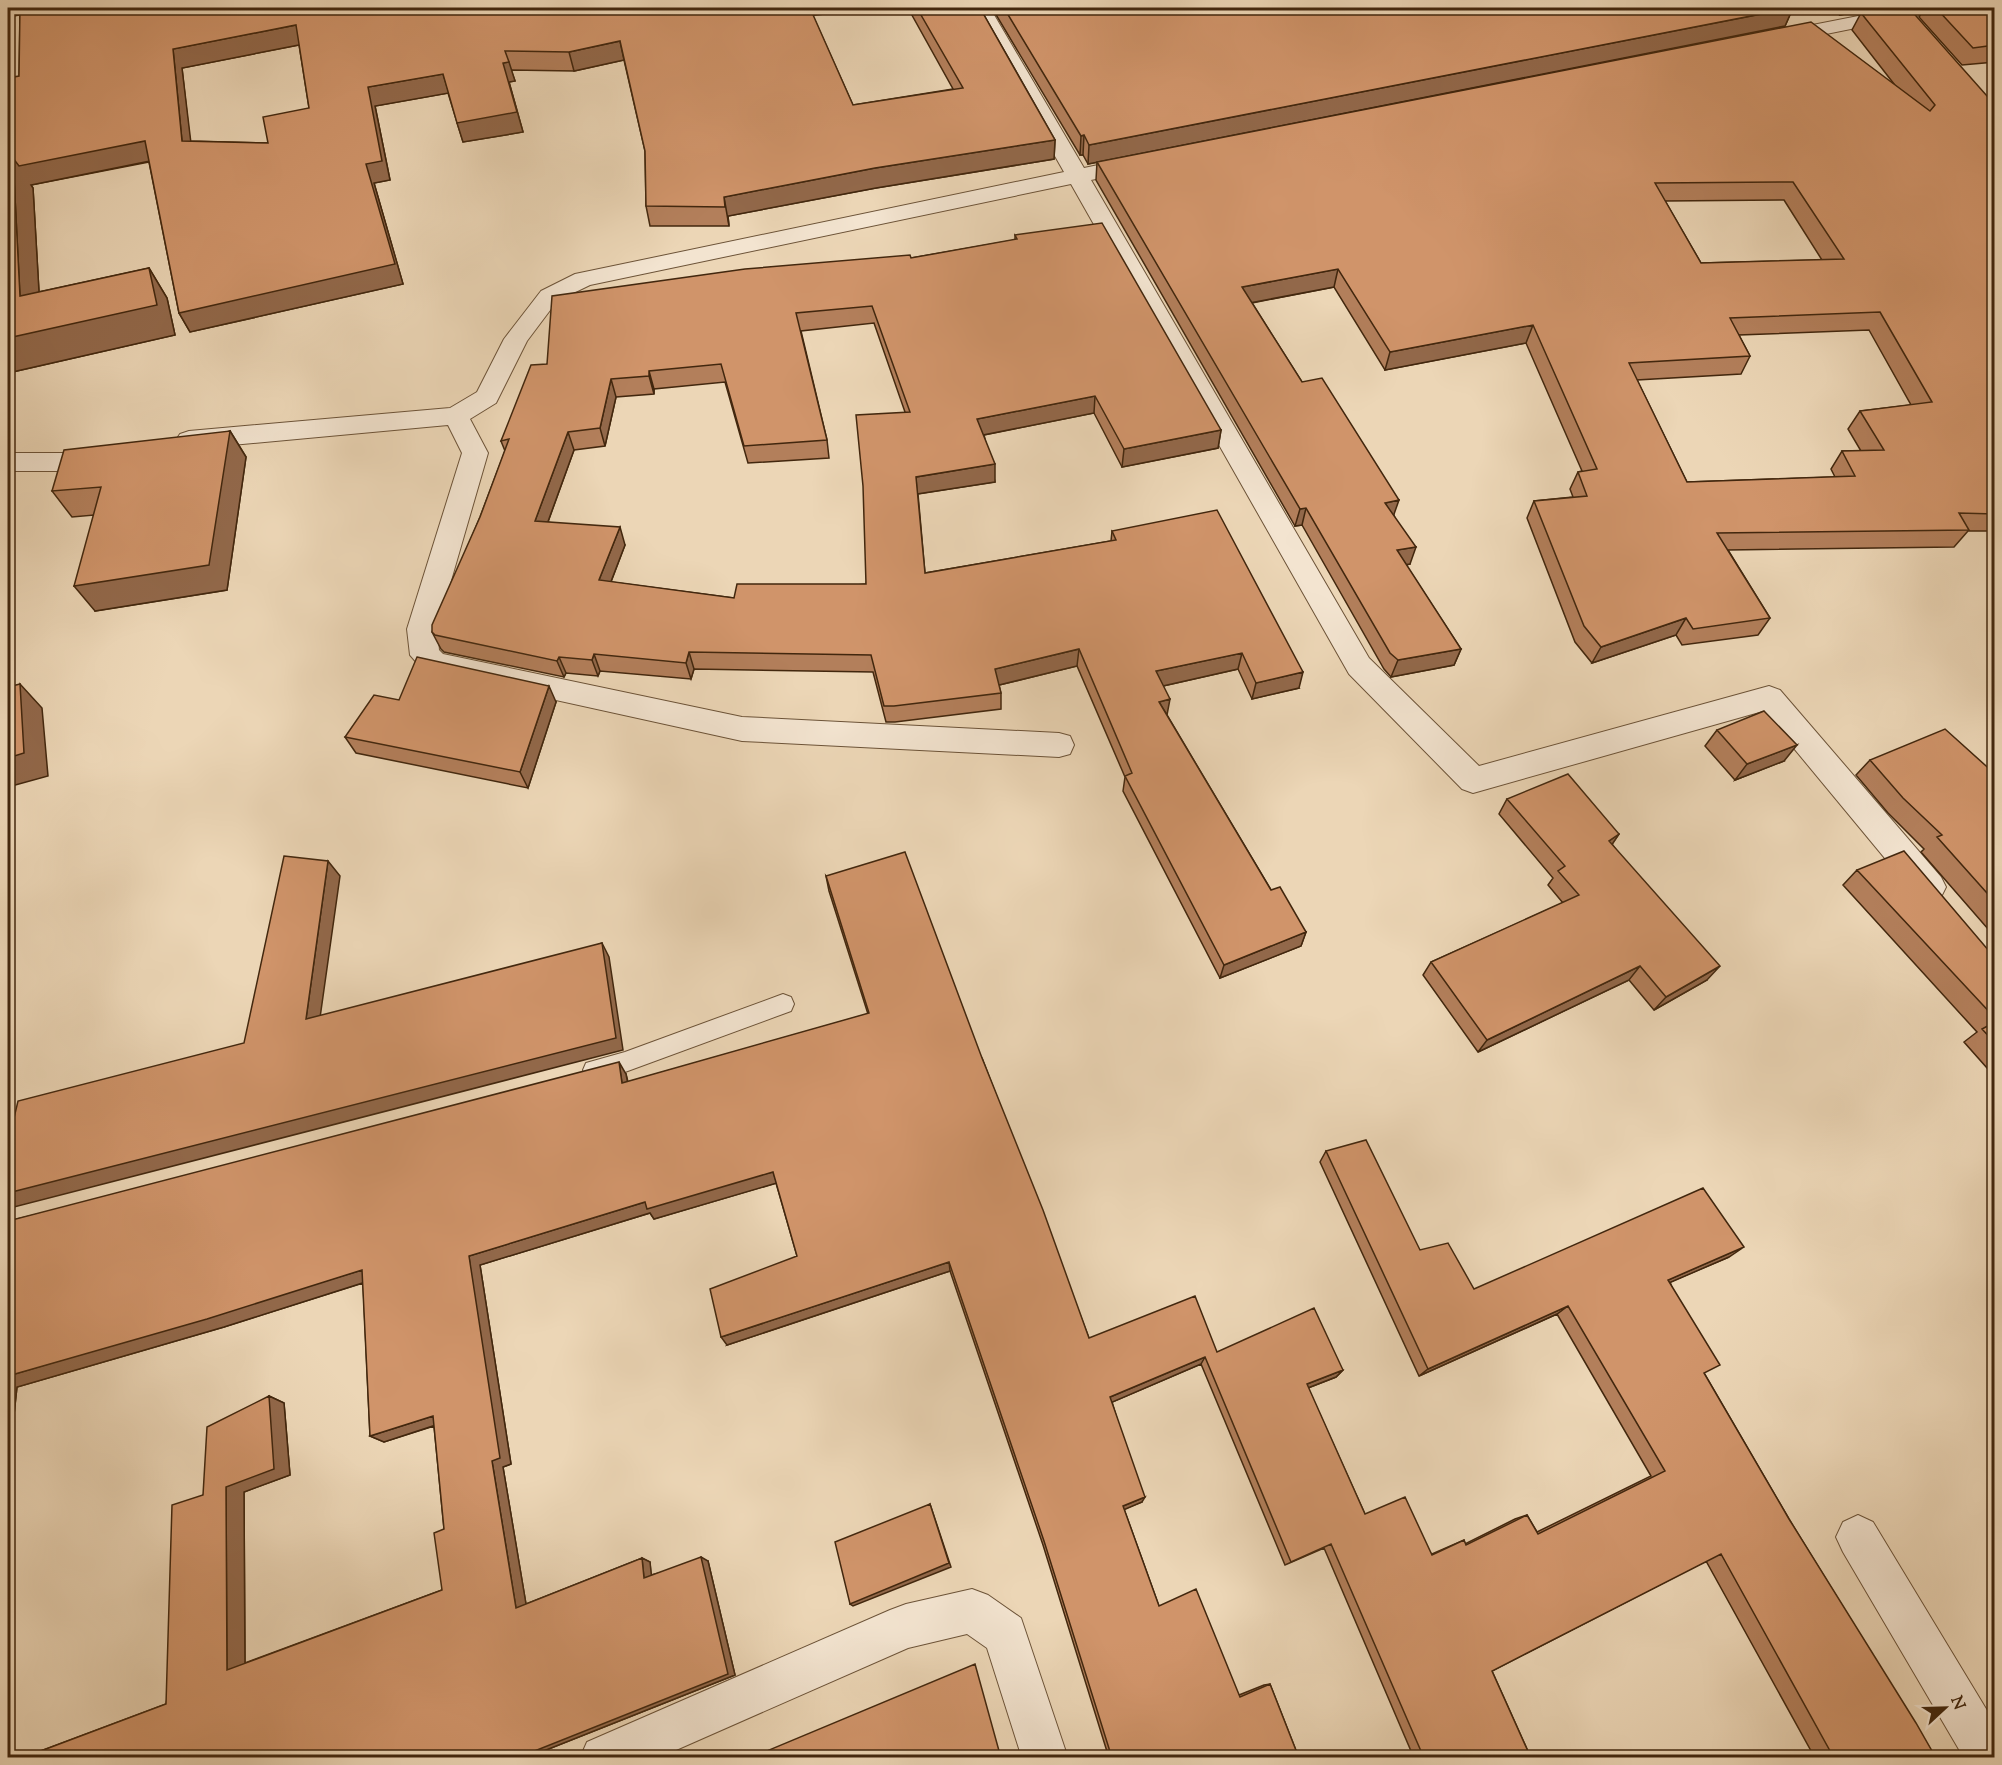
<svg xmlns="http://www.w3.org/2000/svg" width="2002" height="1765" font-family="'Sorts Mill Goudy',serif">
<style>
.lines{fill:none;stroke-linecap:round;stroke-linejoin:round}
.lane-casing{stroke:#6c5338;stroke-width:2}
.street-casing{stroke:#6c5338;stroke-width:2}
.lane{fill:#f3e4d0;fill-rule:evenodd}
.street{fill:#f3e4d0;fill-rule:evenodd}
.wall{fill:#b37f5b;stroke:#42270e;stroke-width:1.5;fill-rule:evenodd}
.shaded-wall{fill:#92684a;stroke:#42270e;stroke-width:1.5}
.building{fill:#d0946a;stroke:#42270e;stroke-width:1.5;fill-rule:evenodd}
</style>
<rect width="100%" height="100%" fill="#ecd6b6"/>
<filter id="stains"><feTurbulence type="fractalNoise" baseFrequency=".00333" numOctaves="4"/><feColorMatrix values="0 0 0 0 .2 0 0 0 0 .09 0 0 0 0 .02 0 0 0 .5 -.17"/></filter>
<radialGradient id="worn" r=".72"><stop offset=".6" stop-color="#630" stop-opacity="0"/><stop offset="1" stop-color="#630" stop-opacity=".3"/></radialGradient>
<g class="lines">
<g class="lane-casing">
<path id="lane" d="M783,994L791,997L794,1004L791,1011L625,1072L594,1081L586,1077L583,1070L586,1063L625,1052Z"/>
</g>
<g class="street-casing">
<path id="street" d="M971,8H990L1084,168L1141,156L1149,158L1152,163L1149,168L1091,180L1369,658L1479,766L1769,686L1780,690L1941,877L1946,887L1941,897L1929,901L1917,897L1763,711L1473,793L1462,789L1349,674L1071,184L590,285L557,301L527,341L496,403L470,419L488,453L437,629L439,650L443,654L742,717L1059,733L1070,736L1074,745L1070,754L1059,757L742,741L424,671L410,655L407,629L462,453L448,425L189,449L180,446L176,440L180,434L189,431L450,408L477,392L504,339L541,291L575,274L1064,172Z
M1899,8H1935L1925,14L1777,44L1770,42L1767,38L1770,34L1777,32Z
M106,448L115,451L119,457L115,463L79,471H8V453H79Z
M1858,1515L1873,1522L1994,1722V1758H1964L1843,1552L1836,1537L1843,1522Z
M972,1589L988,1595L1021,1618L1068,1758H1022L987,1648L967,1634L908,1648L658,1758H580L587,1742L890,1610L906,1604Z"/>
</g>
<use href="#lane" class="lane"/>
<use href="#street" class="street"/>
</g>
<path class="wall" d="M8,8L813,16L853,105L953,89L908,8H980L1055,140L1054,159L876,188L728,216L729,226H650L646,206L645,151L624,60L574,71L511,70L515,81L509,82L523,132L463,142L448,93L375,106L390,180L374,183L403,284L190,332L179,313L149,162L31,185L33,188L39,292L149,268L167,298L175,335L8,373L19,76L20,14ZM299,45L309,108L268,143L190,141L182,68Z
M992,8H1793L1785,26L1088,164L1083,155H1080Z
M1835,8H1879L1840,15Z
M1925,8H1995V62L1962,65L1919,17Z
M1861,13L1995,105V531H1968L1954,547L1728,550L1770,618L1758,635L1682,645L1676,635L1592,663L1575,642L1527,518L1534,501L1573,497L1570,489L1578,472L1582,471L1526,343L1385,370L1334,287L1252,303L1302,382L1394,515L1410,564L1406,565L1461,649L1454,665L1391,677L1384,669L1302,525L1295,526L1096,180L1097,162L1894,84L1852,30ZM1784,200L1822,260L1701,263L1665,201ZM1869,330L1911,405L1860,411L1848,429L1861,451H1842L1831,469L1835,477L1687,482L1637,380L1741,374L1750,356L1739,335Z
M1015,235L1221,430L1218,448L1122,467L1094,413L984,435L995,482L918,494L925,573L1111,541L1112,531L1299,688L1252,699L1238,669L1163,686L1167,715L1271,890L1306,932L1301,946L1220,978L1123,791L1125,777L1077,666L999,685L1001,693V709L895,722H886L873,672L694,669L691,679L600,671L598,676L566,673L564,677L444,652L441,649L432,632L480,517L505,451L501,441L547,364L911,258L1015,240ZM874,323L905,412L866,584L734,598L611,582L625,545L548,522L574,450L605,446L616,397L654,394V389L725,382L748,463L829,458L827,440L801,331Z
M230,431L246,457L227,590L95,611L94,515L72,517L52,491Z
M556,702L528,788L356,753L345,737Z
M1717,730L1784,761L1735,780L1705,746Z
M1870,760L1995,774V937L1921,852L1924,849L1888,813L1856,775Z
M1507,799L1619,834L1612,844L1707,980L1654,1010L1629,980L1478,1052L1423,975L1431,962L1563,903L1548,885L1553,878L1499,814Z
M1857,870L1995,958V1077L1964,1042L1977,1032L1843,885Z
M826,876L982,1058L1089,1338L1217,1352L1343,1370L1336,1377L1308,1388L1365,1514L1432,1554L1464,1540L1465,1544L1515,1519L1527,1515L1537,1532L1651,1476L1557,1314L1419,1376L1320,1162L1326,1151L1420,1250L1474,1289L1729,1257L1670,1282L1704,1373L1789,1519L1936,1758H1815L1706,1561L1492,1671L1531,1758H1414L1324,1548L1285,1565L1201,1364L1112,1402L1142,1502L1124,1509L1159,1606L1239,1695L1264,1685L1270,1684L1299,1758H1109L1043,1545L950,1271L727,1345L797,1256L776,1183L654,1219L650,1213L480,1265L511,1464L503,1467L526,1604L642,1558L650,1562L651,1575L708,1561L735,1675L526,1758H22L166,1704L203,1495L269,1396L284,1403L290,1475L244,1492L245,1663L442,1590L444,1529L434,1426L384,1442L370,1436L363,1283L224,1327L17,1387L8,1470V1221L626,1074L628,1082L868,1014L829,891Z"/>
<path class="shaded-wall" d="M8,8H27L30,13L8,17Z
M807,8H878L808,16Z
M1793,8L1785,26L1088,164L1089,145Z
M1844,8H1879L1840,15Z
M296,25L304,44L182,68L193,160L182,141L173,49Z
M620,41L624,60L574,71L569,52Z
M509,62L515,81L509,82L523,132L463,142L457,123L503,63Z
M443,74L449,93L375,106L390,180L374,183L403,284L190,332L179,313L366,164L368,87Z
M1084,135L1083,155H1080L1081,136Z
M1055,140L1054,159L876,188L728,216L729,226L724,197L875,168Z
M145,141L155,160L31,185L33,188L41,326L20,296L13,158Z
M149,268L167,298L175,335L8,373V338Z
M1338,269L1334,287L1239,305L1242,287Z
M1533,325L1526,343L1385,370L1390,352Z
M649,371L654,389V394L649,376Z
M611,379L616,397L605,446L600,428Z
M1095,396L1094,413L978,436L977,419Z
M1221,430L1218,448L1122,467L1124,449Z
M230,431L246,457L227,590L95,611L74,586Z
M568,432L574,450L542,538L535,521Z
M995,464V482L917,494L916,477Z
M1399,500L1393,517L1385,503Z
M1306,508L1302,525L1295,526L1300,509Z
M620,527L625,545L605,597L599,580Z
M1416,547L1410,564L1391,567L1397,550Z
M1686,618L1676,635L1592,663L1601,647Z
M1079,649L1077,666L995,686V669Z
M1461,649L1454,665L1391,677L1398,660Z
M689,652L694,669L691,679L686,663Z
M1242,653L1238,669L1154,688L1156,671Z
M594,654L600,671L598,676L592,660Z
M559,657L566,673L564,677L557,661Z
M1303,672L1299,688L1252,699L1256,683Z
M20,684L42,708L48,776L8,787V758Z
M549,686L556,702L528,788L520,772Z
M1170,699L1167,715L1159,702Z
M1797,745L1784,761L1735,780L1747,764Z
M1619,834L1609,849V841Z
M328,861L340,876L318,1032L306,1019Z
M1306,932L1301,946L1220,978L1224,965Z
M602,943L609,957L623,1050L14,1207L8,1204V1193Z
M1640,966L1629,980L1478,1052L1487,1040Z
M1720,966L1707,980L1654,1010L1666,997Z
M619,1062L626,1074L630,1095L622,1083Z
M773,1172L777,1183L654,1219L650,1213L480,1265L511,1464L503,1467L527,1610L516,1608L492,1461L469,1256L645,1202Z
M1744,1247L1729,1257L1655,1289L1668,1280Z
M949,1262L950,1271L727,1345L721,1337Z
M362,1270L375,1279L224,1327L17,1387L8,1470V1376Z
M1568,1306L1557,1314L1419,1376L1428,1369Z
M1205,1357L1201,1364L1108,1404L1110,1397Z
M1343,1370L1336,1377L1300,1391L1307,1384Z
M269,1396L284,1403L290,1475L244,1492L245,1671L227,1670L226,1487Z
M433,1416L445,1422L384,1442L370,1436Z
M1145,1497L1142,1502L1121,1511L1123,1506Z
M930,1504L951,1567L853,1606L850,1604Z
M701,1557L708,1561L735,1675L526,1758H517Z
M642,1558L650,1562L652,1581L644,1578Z"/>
<path class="building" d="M20,8H810L853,105L963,88L917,8H980L1055,140L875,168L724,197L725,207L646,206L645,151L620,41L569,52L505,51L509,62L503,63L517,112L457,123L443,74L368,87L382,161L366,164L395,264L179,313L145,141L19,166L13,158L8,159V78L19,76ZM296,25L309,108L263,117L268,143L182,141L173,49Z
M1004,8H1792L1089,145L1084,135L1081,136Z
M1887,8H1909L1995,105V514L1959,513L1969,530L1717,533L1770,618L1693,629L1686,618L1601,647L1584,626L1534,501L1587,496L1578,472L1597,469L1533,325L1390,352L1338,269L1242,287L1302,382L1322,378L1399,500L1385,503L1416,547L1397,550L1461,649L1398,660L1390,653L1306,508L1300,509L1097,162L1811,22L1930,111L1935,105L1861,13ZM1793,182L1844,259L1701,263L1655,183ZM1880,312L1932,402L1860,411L1884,450L1842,451L1855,476L1687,482L1629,363L1750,356L1730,318Z
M1936,8H1995V45L1973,48Z
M13,158L20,296L149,268L157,305L8,338V159Z
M1102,223L1221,430L1124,449L1095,396L977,419L995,464L916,477L925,573L1116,540L1112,531L1217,510L1303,672L1256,683L1242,653L1156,671L1170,699L1159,702L1271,890L1280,887L1306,932L1224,965L1125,776L1132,773L1079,649L995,669L1001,693L894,706H884L871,655L689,652L686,663L594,654L592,660L559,657L557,661L435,635L432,632V625L480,517L509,439L501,441L531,365L547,364L552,296L745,269L910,255L911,258L1017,239L1015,235ZM872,306L910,412L856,415L863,486L866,584H737L734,598L599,580L620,527L535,521L568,432L600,428L611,379L649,376V371L721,364L744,446L827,440L796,313Z
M230,431L209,565L74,586L101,487L52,491L64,450Z
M417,657L549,686L520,772L345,737L374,695L399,700Z
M20,684L24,753L8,758V687Z
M1764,711L1797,745L1747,764L1717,730Z
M1945,729L1995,774V902L1937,837L1942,835L1903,798L1870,760Z
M1568,774L1619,834L1609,841L1720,966L1666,997L1640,966L1487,1040L1431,962L1579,895L1558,871L1565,866L1507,799Z
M1904,851L1995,958V1018L1857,870Z
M905,852L982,1058L1043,1210L1089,1338L1195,1296L1217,1352L1314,1308L1343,1370L1307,1384L1365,1514L1405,1497L1432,1555L1464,1540L1466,1545L1527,1515L1538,1534L1665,1471L1568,1306L1428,1369L1326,1151L1366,1140L1420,1250L1448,1243L1474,1289L1703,1188L1744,1247L1668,1280L1720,1365L1704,1373L1789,1519L1916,1723L1936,1758H1834L1721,1554L1492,1671L1531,1758H1424L1331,1544L1291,1562L1205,1357L1110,1397L1145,1497L1123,1506L1159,1606L1196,1589L1240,1697L1270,1684L1299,1758H1112L1044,1541L949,1262L721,1337L710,1289L797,1256L773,1172L647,1209L645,1202L469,1256L500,1458L492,1461L516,1608L642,1558L644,1578L701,1557L728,1674L517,1758H22L166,1704L172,1505L203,1495L207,1427L269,1396L274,1469L226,1487L227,1670L442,1590L434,1533L444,1529L433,1416L370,1436L362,1270L207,1319L8,1376V1221L619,1062L622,1083L869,1013L826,876Z
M284,856L328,861L306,1019L602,943L616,1038L8,1193V1143L18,1101L244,1043Z
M1995,1022V1043L1982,1029Z
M930,1504L949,1563L850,1604L835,1542Z
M975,1664L1001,1758H750Z"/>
<rect width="2002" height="1765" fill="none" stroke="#ecd6b6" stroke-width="30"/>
<rect x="9" y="9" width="1984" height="1747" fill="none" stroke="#42270e" stroke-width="3"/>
<rect x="15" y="15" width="1972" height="1735" fill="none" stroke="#42270e" stroke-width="1.5"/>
<g transform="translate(1945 1708) rotate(68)" stroke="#f3e4d0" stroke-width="4.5" paint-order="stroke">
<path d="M0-4.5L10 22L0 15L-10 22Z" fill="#42270e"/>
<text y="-9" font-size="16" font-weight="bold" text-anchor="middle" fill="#42270e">N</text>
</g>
<rect width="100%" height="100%" filter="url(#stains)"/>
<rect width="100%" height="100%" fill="url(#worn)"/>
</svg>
